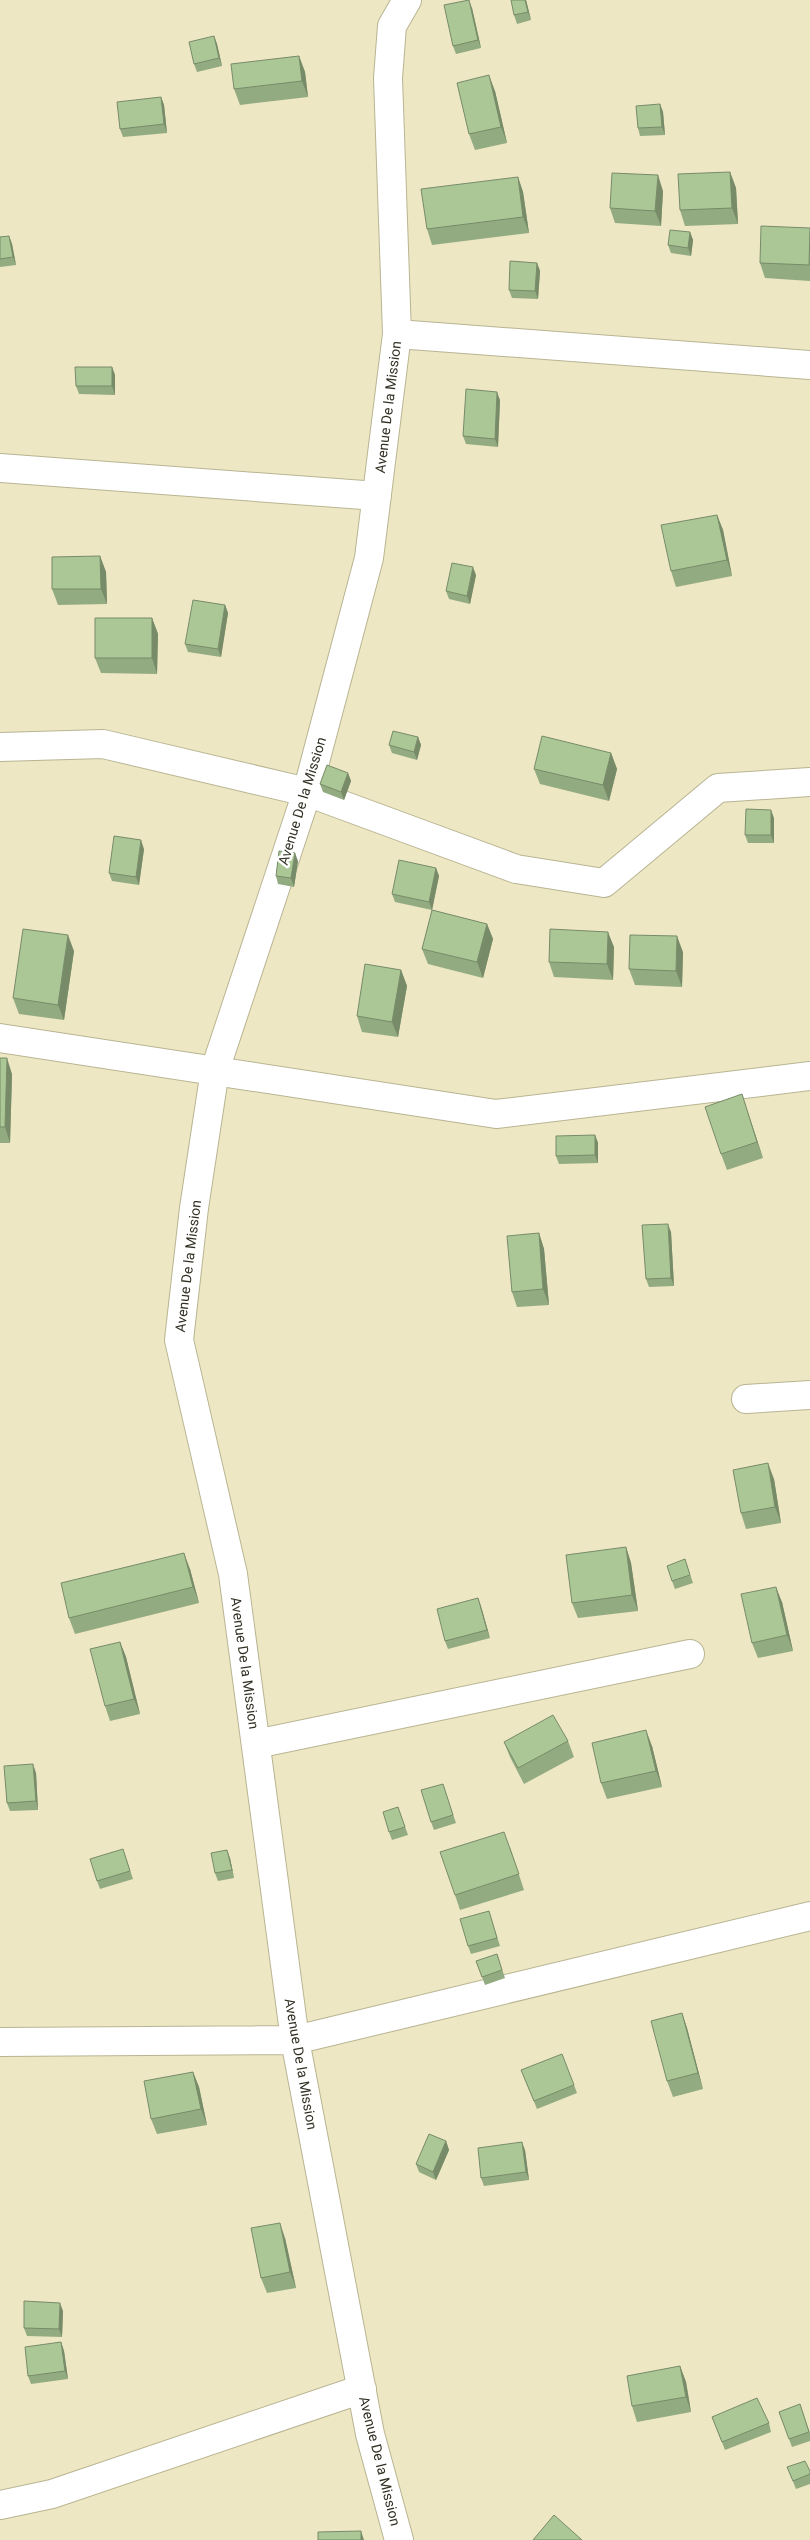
<svg xmlns="http://www.w3.org/2000/svg" width="810" height="2540" font-family="Roboto,sans-serif">
<style>
.lines{fill:none;stroke-linecap:round;stroke-linejoin:round}
.minor-casing{stroke:#b9b492;stroke-width:30}
.minor{stroke:#fff;stroke-width:28}
.wall{fill:#93ab81}
.shaded-wall{fill:#788b69}
.building{fill:#abc796;stroke:#788b69}
.labels{text-anchor:middle;stroke-width:5;stroke-linejoin:round;paint-order:stroke}
.street-label{font-size:14px;fill:#323023;stroke:#fff}
</style>
<rect width="100%" height="100%" fill="#ede7c4"/>
<g class="lines">
<g class="minor-casing">
<path id="minor" d="M397,334L810,365
M0,468L377,496
M0,747L103,744L307,792L516,869L604,883L718,788L810,782
M0,1038L496,1114L810,1076
M746,1399L810,1395
M256,1744L690,1654
M0,2042L295,2040L810,1916
M0,2505L52,2494L362,2389
M399,2540L370,2434L295,2040L233,1574L179,1340L194,1208L215,1070L307,792L369,558L397,334L388,78L392,26L407,0"/>
</g>
<use href="#minor" class="minor"/>
</g>
<path class="wall" d="M526,0L531,20L517,24L514,15Z
M472,8L481,48L456,54L453,46Z
M214,36L217,44L222,66L197,72L194,64Z
M299,56L305,72L308,97L240,105L234,89Z
M495,91L507,143L475,150L469,134Z
M161,97L164,105L167,133L123,137L120,129Z
M660,104L663,112L665,135L640,136L638,128Z
M730,172L736,188L738,224L685,226L680,210Z
M518,177L523,192L529,233L432,245L427,229Z
M663,191L661,226L615,223L610,208Z
M810,228V281L765,278L760,263Z
M690,232L693,240L691,256L671,253L668,245Z
M9,236L12,244L16,265L0,267V237Z
M537,263L540,271L538,299L512,298L509,290Z
M112,367L115,375V395L79,394L76,386Z
M500,400L498,447L466,444L463,436Z
M717,515L723,530L732,576L676,587L671,571Z
M100,556L106,572L107,604L58,605L52,589Z
M476,575L470,604L449,599L446,591Z
M225,605L228,613L221,657L188,652L185,644Z
M152,618L158,634L157,674L101,673L95,658Z
M418,737L421,745L417,760L392,753L389,745Z
M611,753L617,769L609,801L540,784L534,769Z
M348,773L351,781L344,800L323,792L320,784Z
M774,818V843H748L745,835Z
M144,849L139,885L112,881L109,873Z
M298,861L294,887L278,884L276,876Z
M436,868L439,876L432,910L487,924L493,939L483,978L428,964L422,949L432,910L395,902L392,894Z
M614,947L613,980L554,977L549,962Z
M74,951L64,1020L19,1014L13,998Z
M683,952L682,987L635,985L629,969Z
M401,970L407,986L398,1037L362,1032L357,1016Z
M0,1058L12,1074L10,1143H0Z
M742,1094L763,1158L727,1170L721,1154Z
M595,1135L598,1143V1163L559,1164L556,1156Z
M671,1232L674,1286L649,1287L646,1279Z
M539,1233L544,1249L549,1305L517,1307L512,1292Z
M774,1479L781,1523L746,1529L741,1513Z
M626,1547L631,1563L638,1611L578,1618L572,1603Z
M685,1559L693,1583L675,1589L672,1581Z
M190,1569L199,1603L75,1634L69,1618Z
M478,1598L490,1638L448,1649L445,1641Z
M782,1602L793,1651L758,1658L752,1643Z
M120,1642L126,1657L140,1714L110,1721L105,1706Z
M568,1741L574,1757L524,1784L510,1757L504,1742Z
M652,1746L662,1787L607,1799L601,1783Z
M36,1773L38,1810L10,1811L7,1803Z
M443,1784L456,1823L434,1830L431,1822Z
M398,1807L408,1835L392,1840L389,1832Z
M510,1847L524,1890L460,1910L455,1895Z
M123,1849L133,1879L100,1889L97,1881Z
M230,1858L234,1878L218,1881L215,1873Z
M489,1911L500,1946L471,1954L468,1946Z
M497,1954L505,1978L485,1985L476,1961Z
M682,2013L687,2028L703,2089L673,2097L667,2081Z
M521,2070L574,2085L577,2093L537,2109Z
M193,2072L199,2087L207,2125L157,2134L151,2119Z
M446,2141L449,2150L436,2180L419,2172L416,2164Z
M525,2150L529,2180L484,2186L481,2178Z
M285,2238L296,2288L267,2293L261,2278Z
M63,2311L62,2337L27,2336L24,2328Z
M61,2342L64,2351L68,2379L31,2384L28,2376Z
M680,2366L686,2382L691,2412L637,2422L632,2406Z
M800,2404L810,2433V2441L792,2447L779,2412Z
M712,2417L769,2423L771,2432L725,2450Z
M787,2467L810,2471V2484L796,2489Z"/>
<path class="shaded-wall" d="M469,0L472,8L481,48L478,40Z
M525,0H526L531,20L528,12Z
M214,36L217,44L222,66L219,58Z
M299,56L305,72L308,97L302,81Z
M489,75L495,91L507,143L501,127Z
M161,97L164,105L167,133L164,124Z
M660,104L663,112L665,135L662,127Z
M730,172L736,188L738,224L732,208Z
M658,175L663,191L661,226L655,211Z
M518,177L523,192L529,233L523,217Z
M690,232L693,240L691,256L688,248Z
M9,236L12,244L16,265L13,257Z
M537,263L540,271L538,299L535,291Z
M112,367L115,375V395L112,386Z
M497,392L500,400L498,447L495,439Z
M717,515L723,530L732,576L727,560Z
M100,556L106,572L107,604L101,589Z
M473,567L476,575L470,604L467,596Z
M225,605L228,613L221,657L218,649Z
M152,618L158,634L157,674L152,658Z
M418,737L421,745L417,760L414,752Z
M611,753L617,769L609,801L603,785Z
M348,773L351,781L344,800L341,792Z
M771,810L774,818V843L771,835Z
M141,840L144,849L139,885L136,877Z
M295,853L298,861L294,887L291,878Z
M436,868L439,876L432,910L429,902Z
M487,924L493,939L483,978L477,962Z
M608,932L614,947L613,980L607,964Z
M68,935L74,951L64,1020L58,1005Z
M677,936L683,952L682,987L676,971Z
M401,970L407,986L398,1037L392,1022Z
M7,1058L12,1074L10,1143L5,1127Z
M742,1094L747,1110L763,1158L757,1142Z
M595,1135L598,1143V1163L595,1155Z
M668,1224L671,1232L674,1286L671,1278Z
M539,1233L544,1249L549,1305L543,1289Z
M768,1463L774,1479L781,1523L775,1507Z
M626,1547L631,1563L638,1611L632,1595Z
M184,1553L190,1569L199,1603L193,1587Z
M776,1587L782,1602L793,1651L787,1635Z
M478,1598L481,1606L490,1638L487,1630Z
M120,1642L126,1657L140,1714L134,1699Z
M646,1730L652,1746L662,1787L656,1771Z
M33,1764L36,1773L38,1810L36,1801Z
M227,1850L230,1858L234,1878Z
M682,2013L687,2028L703,2089L698,2073Z
M193,2072L199,2087L207,2125L201,2109Z
M446,2141L449,2150L436,2180L433,2172Z
M522,2142L525,2150L529,2180L526,2172Z
M280,2223L285,2238L296,2288L290,2272Z
M60,2303L63,2311L62,2337L59,2329Z
M61,2342L64,2351L68,2379L65,2371Z
M680,2366L686,2382L691,2412L686,2397Z
M361,2531L364,2540H361Z"/>
<path class="building" d="M469,0L478,40L453,46L444,5Z
M511,0H525L528,12L514,15Z
M214,36L219,58L194,64L189,42Z
M299,56L302,81L234,89L231,64Z
M489,75L501,127L469,134L457,83Z
M161,97L164,124L120,129L117,102Z
M660,104L662,127L638,128L636,106Z
M730,172L732,208L680,210L678,174Z
M612,173L658,175L655,211L610,208Z
M518,177L523,217L427,229L421,189Z
M761,226L810,228L809,265L760,263Z
M670,230L690,232L688,248L668,245Z
M9,236L13,257L0,259V237Z
M510,261L537,263L535,291L509,290Z
M75,367H112V386H76Z
M466,389L497,392L495,439L463,436Z
M717,515L727,560L671,571L661,525Z
M100,556L101,589H52V557Z
M452,563L473,567L467,596L446,591Z
M193,600L225,605L218,649L185,644Z
M95,618H152V658H95Z
M393,731L418,737L414,752L389,745Z
M542,736L611,753L603,785L534,769Z
M327,765L348,773L341,792L320,784Z
M746,809L771,810V835H745Z
M114,836L141,840L136,877L109,873Z
M279,851L295,853L291,878L276,876Z
M399,860L436,868L429,902L392,894Z
M432,910L487,924L477,962L422,949Z
M23,929L68,935L58,1005L13,998Z
M550,929L608,932L607,964L549,962Z
M630,935L677,936L676,971L629,969Z
M365,964L401,970L392,1022L357,1016Z
M0,1058H7L5,1127H0Z
M742,1094L757,1142L721,1154L705,1107Z
M595,1135V1155L556,1156V1136Z
M668,1224L671,1278L646,1279L642,1225Z
M539,1233L543,1289L512,1292L507,1236Z
M768,1463L775,1507L741,1513L733,1470Z
M626,1547L632,1595L572,1603L566,1555Z
M184,1553L193,1587L69,1618L61,1583Z
M685,1559L690,1575L672,1581L667,1566Z
M776,1587L787,1635L752,1643L741,1594Z
M478,1598L487,1630L445,1641L437,1609Z
M120,1642L134,1699L105,1706L90,1649Z
M553,1715L568,1741L518,1768L504,1742Z
M646,1730L656,1771L601,1783L592,1743Z
M33,1764L36,1801L7,1803L4,1766Z
M443,1784L453,1815L431,1822L421,1790Z
M398,1807L405,1827L389,1832L383,1812Z
M504,1832L519,1874L455,1895L440,1852Z
M123,1849L130,1871L97,1881L90,1859Z
M227,1850L232,1870L215,1873L211,1853Z
M489,1911L497,1938L468,1946L460,1919Z
M497,1954L502,1970L482,1977L476,1961Z
M682,2013L698,2073L667,2081L651,2021Z
M562,2054L574,2085L534,2101L521,2070Z
M193,2072L201,2109L151,2119L144,2081Z
M429,2134L446,2141L433,2172L416,2164Z
M522,2142L526,2172L481,2178L478,2148Z
M280,2223L290,2272L261,2278L251,2228Z
M24,2301L60,2303L59,2329L24,2328Z
M61,2342L65,2371L28,2376L25,2347Z
M680,2366L686,2397L632,2406L627,2376Z
M757,2398L769,2423L722,2442L712,2417Z
M800,2404L809,2432L789,2439L779,2412Z
M805,2461L810,2471V2474L793,2481L787,2467Z
M554,2515L582,2540H533Z
M361,2531V2540H318V2532Z"/>
<g class="labels">
<g class="street-label">
<text transform="translate(388 407) rotate(-83)" y="5">Avenue De la Mission</text>
<text transform="translate(302 801) rotate(-73)" y="5">Avenue De la Mission</text>
<text transform="translate(188 1266) rotate(-83)" y="5">Avenue De la Mission</text>
<text transform="translate(245 1663) rotate(82)" y="5">Avenue De la Mission</text>
<text transform="translate(301 2064) rotate(80)" y="5">Avenue De la Mission</text>
<text transform="translate(380 2461) rotate(76)" y="5">Avenue De la Mission</text>
</g>
</g>
</svg>
